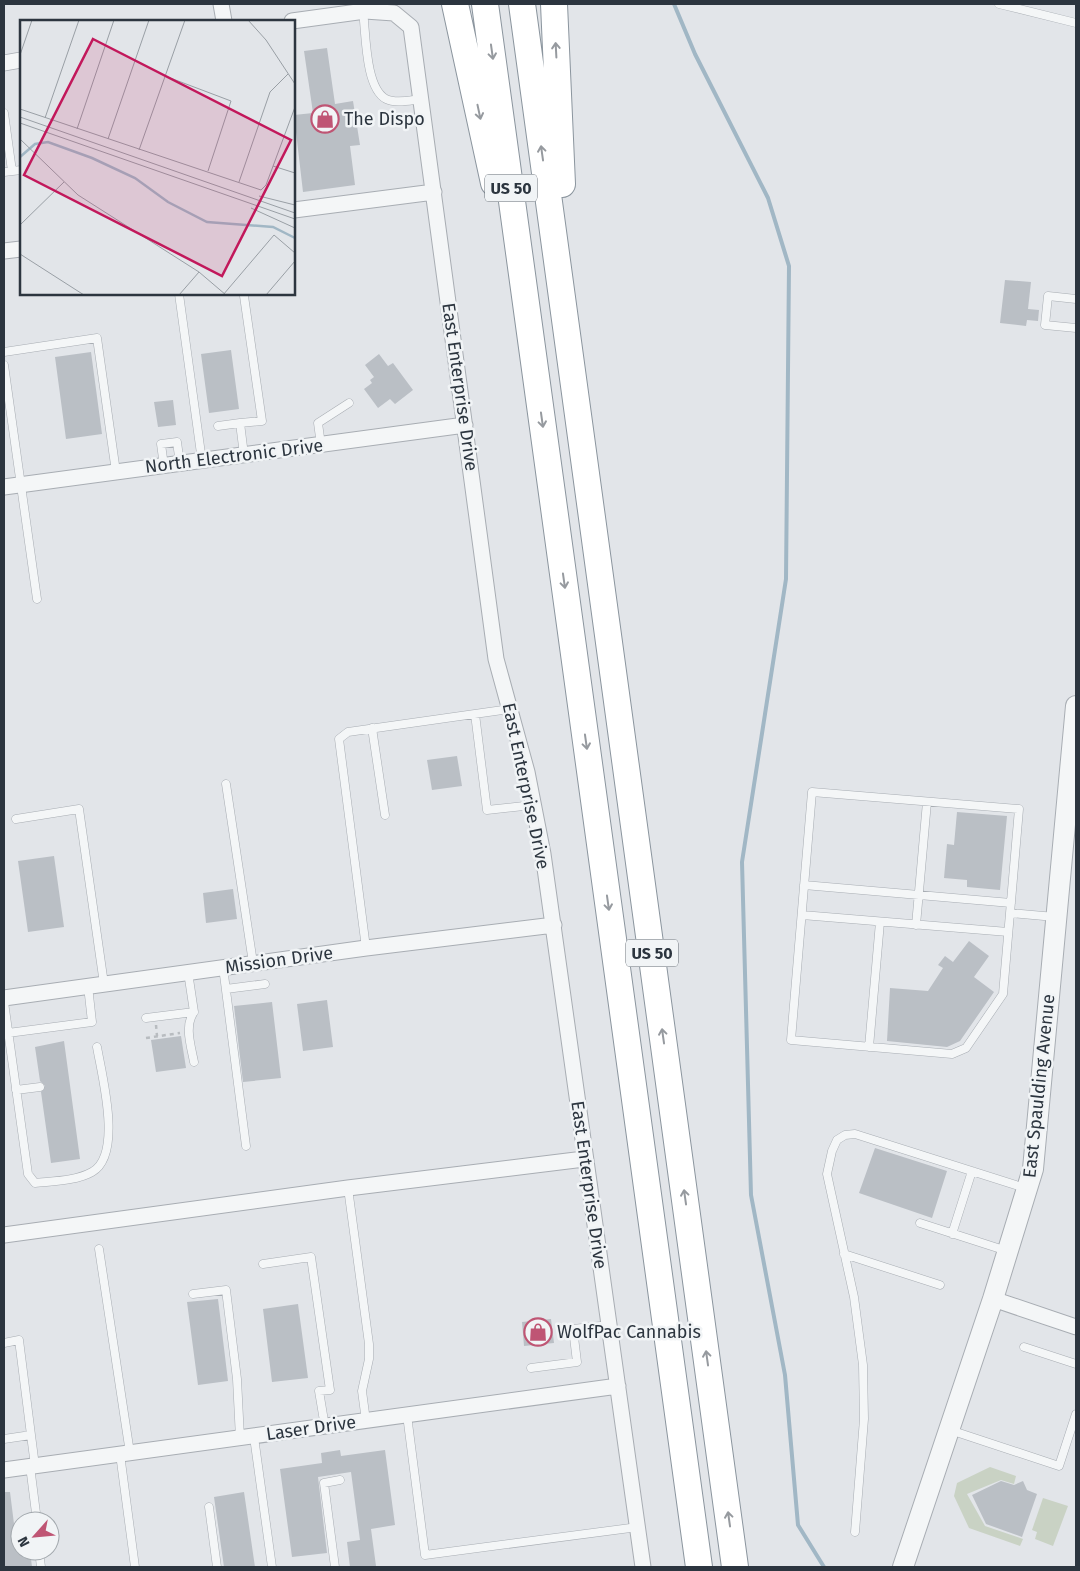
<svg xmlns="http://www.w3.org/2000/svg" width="1080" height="1571" font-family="'Fira Sans',sans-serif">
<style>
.green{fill:#c9d2c4}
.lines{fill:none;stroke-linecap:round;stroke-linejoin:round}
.stream{stroke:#a1b7c5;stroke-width:4}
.building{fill:#babfc5}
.service-casing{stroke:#a8adb3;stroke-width:9}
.minor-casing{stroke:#a8adb3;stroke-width:17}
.tertiary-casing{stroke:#a8adb3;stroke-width:22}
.trunk-casing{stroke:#8b959e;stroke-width:28}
.path{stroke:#b8bcc0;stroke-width:2.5;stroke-dasharray:4 4;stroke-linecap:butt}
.service{stroke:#f4f6f7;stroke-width:8}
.minor{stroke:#f4f6f7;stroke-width:15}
.tertiary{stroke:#f4f6f7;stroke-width:20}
.trunk{stroke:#fff;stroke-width:26}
.oneway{stroke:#969a9f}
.labels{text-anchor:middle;stroke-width:5;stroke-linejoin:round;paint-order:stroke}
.shield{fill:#f1f4f6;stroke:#676e76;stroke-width:1}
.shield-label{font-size:16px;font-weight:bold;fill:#2c353f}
.poi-label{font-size:18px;fill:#2c353f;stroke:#f1f4f6;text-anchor:start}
.street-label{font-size:18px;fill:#2c353f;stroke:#f1f4f6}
.inset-river{fill:none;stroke:#a1b7c5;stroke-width:2.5}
.inset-road{fill:none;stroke:#999fa5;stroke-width:1}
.view{fill:#c2185b;fill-opacity:0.15;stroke:#c2185b;stroke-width:2.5}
.inset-edge{fill:none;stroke:#2c353f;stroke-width:2.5}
</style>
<rect width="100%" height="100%" fill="#e2e5e9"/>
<path class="green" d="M990,1467L1016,1476L1014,1484L1001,1480L967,1494L985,1526L1023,1539L1020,1546L969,1528L954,1496L957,1483Z
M1043,1498L1068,1506L1053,1546L1035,1539L1037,1532L1032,1530Z"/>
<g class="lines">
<path class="stream" d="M674,4L695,54L768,198L789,266L786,579L742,862L751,1195L785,1375L798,1525L824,1567"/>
</g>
<path class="building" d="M327,48L335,104L353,101L360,145L350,146L355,185L303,192L294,115L313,113L304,51Z
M1005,280L1031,282L1028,309L1039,310L1038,321L1027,320L1026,326L1000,323Z
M231,350L239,409L209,413L201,354Z
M91,352L102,434L66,439L55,357Z
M379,354L388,366L393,363L413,390L395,404L390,399L378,408L364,389L372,383L370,380L374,377L365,365Z
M173,400L176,425L158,427L154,402Z
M457,756L462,786L432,790L427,760Z
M957,812L1007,816L1000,890L967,887V880L944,878L947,844L954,845Z
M54,856L64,927L28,932L18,861Z
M233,889L237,919L206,923L203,893Z
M969,941L989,956L974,977L994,992L960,1041L947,1047L887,1041L890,988L928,991L943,968L938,965L945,956L953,962Z
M327,1000L333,1047L303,1051L297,1004Z
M272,1002L281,1078L243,1082L234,1006Z
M181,1036L186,1068L156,1072L151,1040Z
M64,1041L80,1159L51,1163L41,1092L45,1086L40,1081L35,1047Z
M875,1148L947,1171L932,1218L859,1193Z
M218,1299L228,1381L198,1385L187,1302Z
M298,1304L308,1378L272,1382L263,1309Z
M551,1319L554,1343L524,1346L522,1322Z
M340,1450L341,1456L385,1450L395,1525L371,1529L376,1566L350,1567L347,1542L360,1540L351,1472L318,1477L327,1553L292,1557L280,1469L322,1463L321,1453Z
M1001,1481L1014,1485L1023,1481L1027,1490L1037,1494L1022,1537L986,1524L972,1495Z
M4,1492H10L15,1532L20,1531V1551H30L32,1567H4Z
M244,1492L255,1567H224L214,1497Z"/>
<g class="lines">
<g class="service-casing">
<path id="service" d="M999,4L1076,23
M363,11C366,33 365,88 386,99C396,104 411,100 421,99
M4,113L12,171
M4,172L21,170
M179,294L202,461
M1076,299L1048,296L1045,325L1076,328
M4,352L97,338L116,472
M4,365L37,599
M240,423L262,421L244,296
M218,426L240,423L244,455
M321,445L318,423L349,403
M164,466L161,444L177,442L180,464
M475,714L487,810L533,805
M372,728L385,815
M226,784L253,963
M812,792L1019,809L1003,994L966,1048L952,1054L791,1040Z
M16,819L79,809L104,984
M804,885L1011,903
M1010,913L1055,917
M802,915L1008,932
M916,925L927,802
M366,948L339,739L348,732L510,709
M223,967L246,1146
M226,989L265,984
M4,1002L28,1174L35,1183C53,1181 76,1181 92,1172C123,1155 102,1076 97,1047
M146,1018L194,1012L188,972
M8,1033L92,1022L88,986
M869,1047L880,922
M194,1062C191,1046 184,1026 194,1012
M16,1090L40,1087
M348,1188L369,1344V1359L362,1391L366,1421
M920,1223L1007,1251
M952,1234L972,1171
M99,1249L130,1453
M844,1254L940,1285
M263,1264L311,1257L330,1390L319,1391L325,1427
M193,1294L226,1290L237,1379L240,1438
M4,1343L19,1340L31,1435
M1024,1347L1076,1364
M531,1368L577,1362L573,1329L610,1325
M407,1415L425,1555L638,1527
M950,1430L1059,1466L1076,1414
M254,1437L272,1567
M4,1439L31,1435L35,1466
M120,1454L135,1567
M30,1466L37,1521
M209,1507L217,1567
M855,1532L864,1419L863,1365L854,1297L827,1174L832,1151L837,1140L845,1135L855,1134L1025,1188
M39,1551L41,1567
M335,1567L324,1483L340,1480"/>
</g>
<g class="minor-casing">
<path id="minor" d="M221,4L224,21
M292,21L365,11L394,13L411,27L496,659L527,772L543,854L643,1567
M4,63L21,60
M294,210L434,192
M4,251L21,249
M4,487L465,425
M4,998L366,948L554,925
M4,1235L348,1188L584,1159
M993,1299L1076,1327
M4,1470L618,1386"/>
</g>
<g class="tertiary-casing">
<path id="tertiary" d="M903,1567L993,1299L1033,1169L1076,706"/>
</g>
<g class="trunk-casing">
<path id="trunk" d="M455,4L494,183
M485,4L699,1567
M522,4L735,1567
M554,4L562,184"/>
</g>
<path class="path" d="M156,1025L157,1036
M146,1038L180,1033"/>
<use href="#service" class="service"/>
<use href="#minor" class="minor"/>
<use href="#tertiary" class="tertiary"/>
<use href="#trunk" class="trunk"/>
</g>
<defs><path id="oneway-shaft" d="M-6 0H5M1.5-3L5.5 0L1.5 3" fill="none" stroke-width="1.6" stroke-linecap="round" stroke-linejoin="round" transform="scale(1.25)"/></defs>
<g class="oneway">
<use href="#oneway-shaft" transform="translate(556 50) rotate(-93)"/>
<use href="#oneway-shaft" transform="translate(492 52) rotate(82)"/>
<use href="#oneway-shaft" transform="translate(479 112) rotate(78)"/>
<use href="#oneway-shaft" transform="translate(542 153) rotate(-98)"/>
<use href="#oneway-shaft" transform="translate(542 420) rotate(82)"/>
<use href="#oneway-shaft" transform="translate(564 581) rotate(82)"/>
<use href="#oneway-shaft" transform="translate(586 742) rotate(82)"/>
<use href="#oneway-shaft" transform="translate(608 903) rotate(82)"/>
<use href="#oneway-shaft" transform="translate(663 1036) rotate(-98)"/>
<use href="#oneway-shaft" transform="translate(685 1197) rotate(-98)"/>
<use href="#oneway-shaft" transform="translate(707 1358) rotate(-98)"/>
<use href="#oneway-shaft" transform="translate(729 1519) rotate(-98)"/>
</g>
<defs>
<g id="shop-ring" transform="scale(1.4375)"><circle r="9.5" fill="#f1f4f6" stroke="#bf5574" stroke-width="1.5"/><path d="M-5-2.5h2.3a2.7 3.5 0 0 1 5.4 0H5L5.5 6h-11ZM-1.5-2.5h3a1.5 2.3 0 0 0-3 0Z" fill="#bf5574"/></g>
</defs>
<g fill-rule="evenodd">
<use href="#shop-ring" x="325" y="119"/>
<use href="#shop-ring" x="538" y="1332"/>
</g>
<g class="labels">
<g class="shield">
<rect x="485" y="174.5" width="52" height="27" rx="4"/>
<rect x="626" y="939.5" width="52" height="27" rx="4"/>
</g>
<g class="shield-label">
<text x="511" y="194">US 50</text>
<text x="652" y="959">US 50</text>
</g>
<g class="poi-label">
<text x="344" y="125">The Dispo</text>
<text x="557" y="1338">WolfPac Cannabis</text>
</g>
<g class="street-label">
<text transform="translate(460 387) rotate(82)" y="6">East Enterprise Drive</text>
<text transform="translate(234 456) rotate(-7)" y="6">North Electronic Drive</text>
<text transform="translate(526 786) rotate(78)" y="6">East Enterprise Drive</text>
<text transform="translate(279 960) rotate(-8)" y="6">Mission Drive</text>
<text transform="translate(1039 1086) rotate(-84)" y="6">East Spaulding Avenue</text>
<text transform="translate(589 1185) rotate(82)" y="6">East Enterprise Drive</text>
<text transform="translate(311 1428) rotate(-8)" y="6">Laser Drive</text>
</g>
</g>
<g transform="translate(20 20)">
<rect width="275" height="275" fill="#e2e5e9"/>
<path class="inset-river" d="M0,137L15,124L28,122L72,138L115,158L148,182L187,202L253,207L275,218"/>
<path class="inset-road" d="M228,0L246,20L275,64M0,35L12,0M145,56L211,81L188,151M0,89L241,170L246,165L275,87M0,97L275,193M25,98L59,0M0,103L275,199M57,109L94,0M0,119L58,175L179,252L206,275M88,119L129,0M119,130L165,0M253,146L275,153M219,162L250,72L268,54M239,176L275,185M231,188L275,208M0,205L44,162M0,234L64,275M159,275L179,252M203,275L254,215L275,233M246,275L275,241"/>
<path class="view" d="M73,19L271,120L202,256L4,155Z"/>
<rect width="275" height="275" class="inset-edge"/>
</g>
<rect width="1080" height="1571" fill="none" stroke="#2c353f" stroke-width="10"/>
<g transform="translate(35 1536) rotate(243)"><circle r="24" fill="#f1f4f6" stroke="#a2a8ad"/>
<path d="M0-4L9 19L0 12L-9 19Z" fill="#bf5574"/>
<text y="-8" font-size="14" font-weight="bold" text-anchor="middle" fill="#2c353f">N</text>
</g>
</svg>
